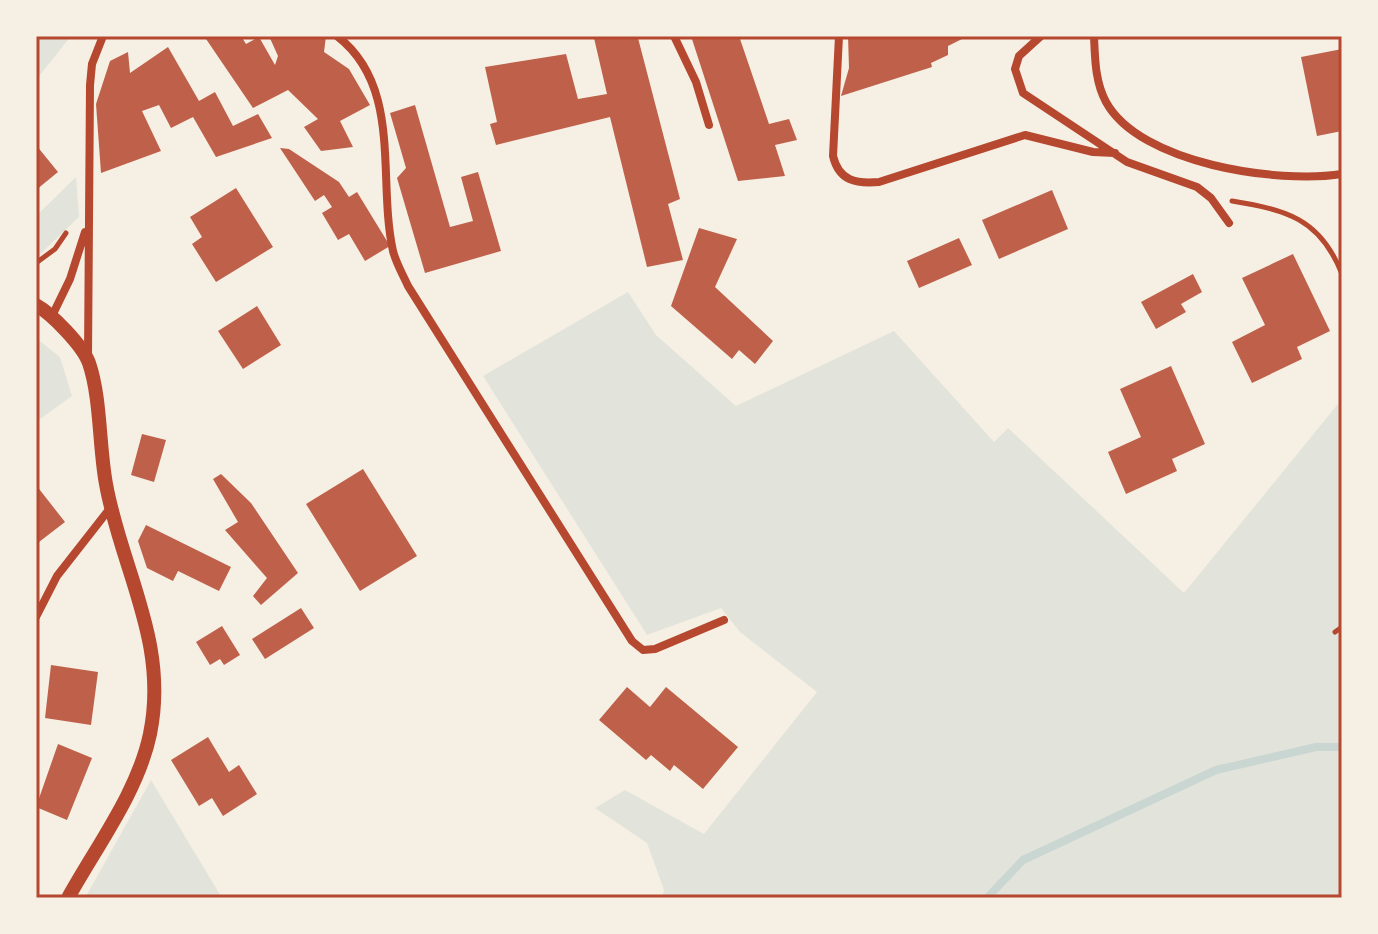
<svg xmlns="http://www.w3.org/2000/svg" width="1378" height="934" font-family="'PT Sans',sans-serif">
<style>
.green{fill:#e2e4dc}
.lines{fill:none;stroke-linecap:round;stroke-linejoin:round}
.stream{stroke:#c9d6d2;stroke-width:8}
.building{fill:#bf614a}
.path{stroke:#b5482f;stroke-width:5}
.minor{stroke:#b5482f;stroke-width:8}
.tertiary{stroke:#b5482f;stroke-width:14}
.neatline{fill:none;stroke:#b5482f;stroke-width:3}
</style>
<rect width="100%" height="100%" fill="#f6efe4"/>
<path class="green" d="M36,36H71L36,80Z
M76,177L79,217L36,258V216Z
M628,292L656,335L736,406L894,331L994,442L1008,428L1184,593L1342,399V898H662L664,890L647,843L595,808L625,790L704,834L817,692L740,632L721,608L647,635L483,376Z
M36,338L60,357L72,396L36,422Z
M151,780L222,898H85Z"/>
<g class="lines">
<path class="stream" d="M987,898L1023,860L1216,770L1316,747H1342"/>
</g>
<path class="building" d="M204,36H241L246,44L259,37L275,65L278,56L269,36H326L324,52L349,69L370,105L340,121L353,147L321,151L304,127L318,119L288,90L253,108Z
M691,36H739L769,124L789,119L797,140L775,145L785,176L738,181Z
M848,36H968L948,46V55L931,63L932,67L841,96L849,68Z
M594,38H638L680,199L668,204L683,260L647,267L610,117L496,145L490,124L497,122L485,67L566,54L578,99L607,94Z
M168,47L199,101L215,92L233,126L258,114L272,138L216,157L193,117L171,128L159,105L142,111L161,151L101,173L96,104L110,61L128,52L130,73Z
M1342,49V131L1317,136L1301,57Z
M415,105L450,227L473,221L461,177L478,172L501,251L425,273L397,178L406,168L390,113Z
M36,145L58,172L36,190Z
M280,148L289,149L339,182L349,197L357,192L390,246L365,261L349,234L338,240L322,213L332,207L324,195L315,201Z
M236,188L273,247L216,282L192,244L202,237L190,217Z
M1052,190L1068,229L999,259L982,220Z
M699,228L737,239L715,287L773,341L755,364L739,350L732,359L671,306Z
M959,238L972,265L919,288L907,261Z
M1293,254L1330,331L1297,347L1302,359L1252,383L1232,342L1265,325L1242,278Z
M1193,274L1202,292L1181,304L1186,312L1156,329L1141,302Z
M257,306L281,345L243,369L218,331Z
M1171,366L1205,444L1172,459L1177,471L1126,494L1108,452L1141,437L1120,389Z
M142,434L166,440L154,482L131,475Z
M363,469L417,556L360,591L306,504Z
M221,474L251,503L298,573L261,605L253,596L267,578L225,530L238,522L213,479Z
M36,485L65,522L39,542L36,538Z
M146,525L231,567L219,591L178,571L173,581L147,568L138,541Z
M301,608L314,628L265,659L252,639Z
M222,626L240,655L224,665L220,659L210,665L196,642Z
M51,665L98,672L91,725L45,718Z
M627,687L650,707L666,687L738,747L703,789L674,765L670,771L651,755L646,760L599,720Z
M208,737L229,772L239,765L257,794L223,816L212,798L199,806L171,760Z
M58,744L92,758L67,820L36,807Z"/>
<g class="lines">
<path class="path" d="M1232,201C1286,210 1320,218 1342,274
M36,263L55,249L66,233
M1335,632L1342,627"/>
<path class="minor" d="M337,36C403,87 377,179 393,251C396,263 403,275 408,286L632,641L643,650L655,649L724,620
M674,36L696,82L709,125
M839,36L833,156C839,181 856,184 879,182L1025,135L1093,152L1115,153
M1041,36L1019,56L1015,69L1023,93L1127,162L1197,187L1211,198L1229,223
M1094,36C1095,58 1095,82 1106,102C1140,164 1278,184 1342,174
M52,316L70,279L85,232
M88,357L90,85L92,64L103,36
M36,617L57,576L111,507"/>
<path class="tertiary" d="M36,305C52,314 83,346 89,363C101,398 99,447 106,484C121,569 169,642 150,734C138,792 96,847 68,898"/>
</g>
<rect width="1378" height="934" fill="none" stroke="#f6efe4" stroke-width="76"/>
<rect x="38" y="38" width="1302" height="858" class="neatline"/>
</svg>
